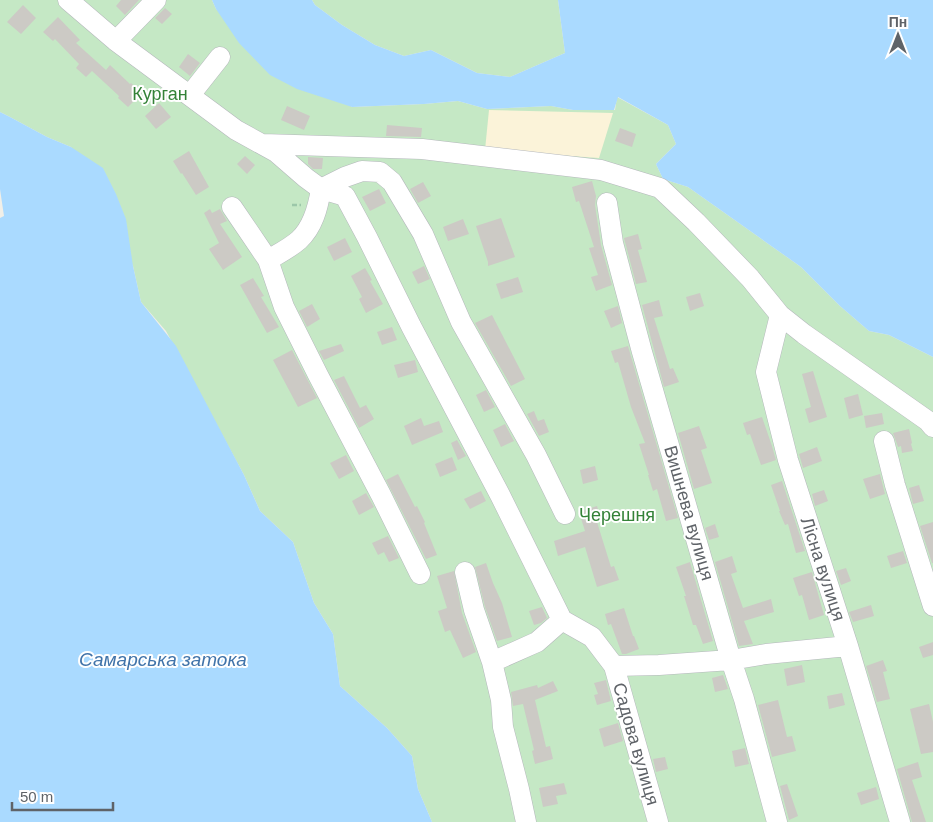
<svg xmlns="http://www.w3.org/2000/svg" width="933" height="822" font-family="Helvetica,sans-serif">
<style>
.green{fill:#c5e8c5}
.sand{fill:#fbf3d9}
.water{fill:#aadaff}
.building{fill:#cccac5}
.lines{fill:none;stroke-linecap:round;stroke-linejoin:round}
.minor-casing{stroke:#b5b8bc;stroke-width:21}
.path{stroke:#9cc7a9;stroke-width:2.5;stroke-dasharray:5 2.5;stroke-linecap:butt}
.minor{stroke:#fff;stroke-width:20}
.labels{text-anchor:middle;stroke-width:4;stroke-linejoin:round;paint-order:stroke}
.park-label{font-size:18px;fill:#348238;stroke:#fff}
.street-label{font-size:18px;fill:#5f6368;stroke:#fff}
.water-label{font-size:19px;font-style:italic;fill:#4174aa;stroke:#fff}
</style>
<rect width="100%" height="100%" fill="#f1efe8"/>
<path class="green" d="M0,0H212L216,9L352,107L424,104L458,101L487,109L551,106L573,110H615L617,97L668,125L676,144L656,164L663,179L688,187L801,267L840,306L869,331L889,335L933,357V822H432L418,789L412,756L387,728L340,686L333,634L314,603L293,542L260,511L244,475L166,331L141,302L133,266L71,147L47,137L10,117L0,112Z
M312,0H558L565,53L510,77L477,73L431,50L404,56L375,45L342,25L315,5Z"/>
<path class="sand" d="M489,110L613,113L599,158L485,150Z"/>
<path class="water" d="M212,0H312L315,5L342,25L375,45L404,56L431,50L477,73L510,77L565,53L558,0H933V357L889,335L869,331L840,306L801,267L688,187L663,179L656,164L676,144L668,125L618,97L614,110H573L551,106L487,109L458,101L424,104L352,107L297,89L270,75L239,43L216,9Z
M0,112L10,117L47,137L71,147L103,168L116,194L126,219L133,266L141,302L176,346L244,475L260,511L293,542L314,603L333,634L340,686L387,728L412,756L418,789L432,822H0V218L4,216L0,189Z"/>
<path class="building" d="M121,0H139L125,15L116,6Z
M23,5L36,18L21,34L7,22Z
M165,8L172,14L162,24L155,18Z
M58,17L80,40L76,43L106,70L110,65L130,84L131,83L142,93L128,107L118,98L119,96L92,71L86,77L76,68L79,64L55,39L53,41L43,32Z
M188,54L200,63L190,76L179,67Z
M159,103L171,117L156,129L145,116Z
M287,106L310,116L304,130L281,120Z
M387,125L422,128L421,137L386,136Z
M620,128L636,134L632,147L615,141Z
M189,151L209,187L196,195L182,173L181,174L173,161Z
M245,156L255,165L247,174L237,164Z
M308,157L323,158L322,169H313L308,164Z
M592,181L596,196L595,205L601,245L612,285L596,291L591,277L598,275L589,248L594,247L579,201L576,202L572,187Z
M423,182L431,196L418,203L410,189Z
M379,189L386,203L370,211L362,197Z
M210,209L212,213L220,209L227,221L220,224L242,257L223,270L209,249L219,243L204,213Z
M501,218L515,257L488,266V262L476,226Z
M463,219L469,234L448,241L443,227Z
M638,234L642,249L638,250L647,282L636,284L624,238Z
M345,238L352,252L334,261L327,247Z
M424,266L430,279L418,284L412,272Z
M365,268L372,280L370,281L383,304L366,313L359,299L362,297L351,276Z
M518,277L523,292L501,299L496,284Z
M253,278L264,296L261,297L279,327L267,333L240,285Z
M700,293L704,306L690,311L686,297Z
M659,300L663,316L654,318L670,369L673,368L679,382L664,387L642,305Z
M312,304L320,319L307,327L299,311Z
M618,306L622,323L611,328L604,311Z
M492,315L525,379L511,386L475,323Z
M392,327L397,340L382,345L377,332Z
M341,344L344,351L324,360L319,351Z
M628,346L678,518L666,521L657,489L653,491L648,475H649L639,444L645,443L631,407L618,362L615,363L611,351Z
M292,350L317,398L298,407L273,360Z
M415,360L418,372L398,378L394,365Z
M813,371L827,417L809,423L805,409L811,407L802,374Z
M344,376L360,408L366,405L374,419L359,428L334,380Z
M486,390L495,407L484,412L476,395Z
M858,394L863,415L849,419L844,398Z
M534,411L538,421L544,419L549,432L539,436L527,414Z
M882,413L884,424L866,428L864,416Z
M762,417L772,446L776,460L761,465L750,434L747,435L743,423Z
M421,418L424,426L439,421L443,432L412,445L404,426Z
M505,424L514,441L501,447L493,430Z
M699,426L707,448L701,450L712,483L694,489L678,433Z
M909,429L912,443L911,444L913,451L902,453L901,446L898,447L893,433Z
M457,440L466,456L458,460L451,443Z
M817,447L822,461L803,468L799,454Z
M346,455L354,471L339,479L330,463Z
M452,457L457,470L440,477L435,464Z
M595,466L598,480L583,484L580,470Z
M398,474L415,507L417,506L425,522L424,523L437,555L426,559L386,480Z
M880,474L885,494L870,499L863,479Z
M782,481L805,551L796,553L788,524L785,525L779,511H780L771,485Z
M919,485L924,501L913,504L909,488Z
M824,490L828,501L815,506L812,494Z
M481,491L486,501L470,509L464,499Z
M366,493L374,507L359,515L352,501Z
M597,506L601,520L597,522L611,567L614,566L619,580L597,587L585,547L558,556L554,541L585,531L579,512Z
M933,522V563H932L920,526Z
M715,524L719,537L709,540L705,528Z
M388,536L399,558L389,562L384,552L378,555L372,543Z
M903,551L907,563L891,568L887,556Z
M732,556L737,572L731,574L743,608L771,599L774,612L744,621L753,644L739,646L715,562Z
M690,562L713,641L703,644L696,625H693L684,596H686L676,567Z
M486,563L493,583L502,603L512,637L497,641L485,607L475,567Z
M846,568L851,581L841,585L836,571Z
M454,571L462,613L476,652L463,658L450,630L445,632L438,611L447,608L437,576Z
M812,572L824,615L809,620L802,595L799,596L793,578Z
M871,605L874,616L853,622L849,612Z
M542,607L547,618L541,623L534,625L529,611Z
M624,608L633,636H634L639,649L626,654H622L611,624L608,625L605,614Z
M933,642V655L923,658L919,647Z
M883,660L887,671L883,672L890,699L877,702L866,666Z
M802,665L805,682L787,686L784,669Z
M723,675L728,689L715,692L712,678Z
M606,680L611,701L597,705L594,695L598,694L594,683Z
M553,681L558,691L535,700L546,747L550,746L553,759L535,764L532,751L534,750L523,704L513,706L511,692L537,685L538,688Z
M842,693L845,705L829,709L827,696Z
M778,700L787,737L792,736L796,751L772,757L758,705Z
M929,704L933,722V752L921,754L910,709Z
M618,723L623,741L604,747L599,729Z
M745,748L749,764L735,767L732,751Z
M665,757L668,769L656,772L653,759Z
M918,762L922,777L912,780L926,822H912L897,769Z
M564,783L567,794L556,796L558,804L543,807L539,788Z
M787,784L798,816L789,820L780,786Z
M876,787L879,799L861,805L857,793Z"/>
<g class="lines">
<g class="minor-casing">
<path id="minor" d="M68,0L116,41L236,130L276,152L306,178L321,189L345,196L367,237L411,326L500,495L562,620
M116,41L156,0
M190,95L220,57
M263,144L422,149L601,170L660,188L696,222L750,278L780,315L804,334L928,421L933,427
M321,189L345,177L362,171L380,172L392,182L423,234L461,322L536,455L565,514
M607,203L613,243L642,352L731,660L744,699L777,822
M232,207L268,260L284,307L318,375L381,495L420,574
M268,260C278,254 290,248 299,240C313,227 318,208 321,189
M780,315L766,372L788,460L848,646L900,822
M884,441L895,485L933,606
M465,572L474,610L492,662L501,700L503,727L519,789L526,822
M492,662L537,642L562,620L592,637L614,666L659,665L731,660L766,654L848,646
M614,666L658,822"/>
</g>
<path class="path" d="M292,205H301"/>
<use href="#minor" class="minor"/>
</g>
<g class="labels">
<g class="park-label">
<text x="160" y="100">Курган</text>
<text x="617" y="521">Черешня</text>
</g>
<g class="street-label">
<text transform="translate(689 513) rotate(74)" y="6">Вишнева вулиця</text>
<text transform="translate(823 569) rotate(72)" y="6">Лісна вулиця</text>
<text transform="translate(636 744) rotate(74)" y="6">Садова вулиця</text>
</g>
<g class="water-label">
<text x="163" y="666">Самарська затока</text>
</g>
</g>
<g transform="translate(898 35)" stroke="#ffffff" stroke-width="4" paint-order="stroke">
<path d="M0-4L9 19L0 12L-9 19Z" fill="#5f6368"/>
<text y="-8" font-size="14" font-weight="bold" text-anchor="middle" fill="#5f6368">Пн</text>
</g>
<path d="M12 802v8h101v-8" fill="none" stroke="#5f6368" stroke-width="2.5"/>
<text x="20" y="802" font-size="15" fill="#5f6368" stroke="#ffffff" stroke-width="4" paint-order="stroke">50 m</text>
</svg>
